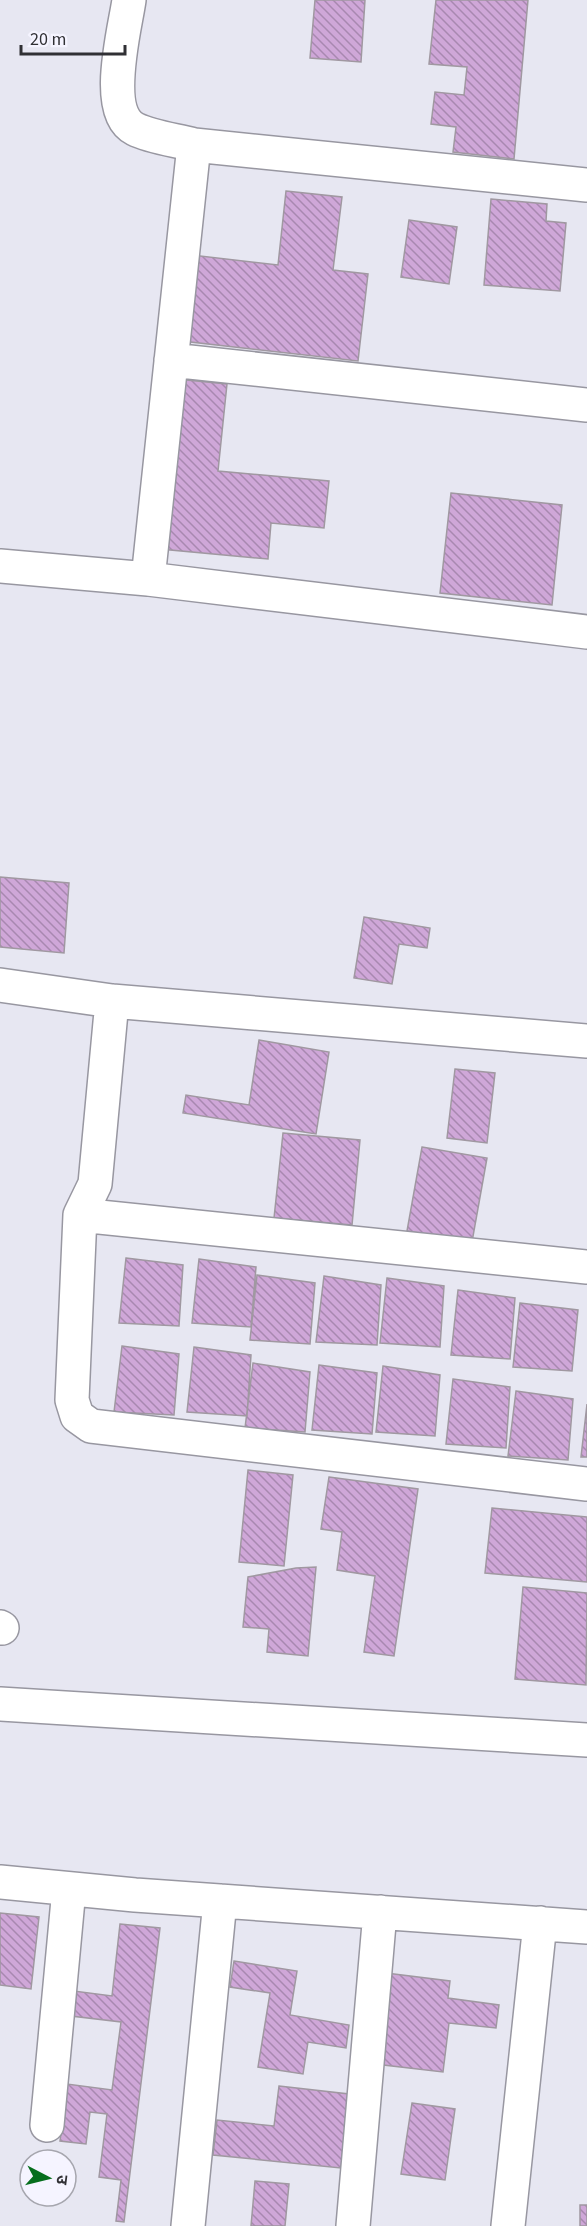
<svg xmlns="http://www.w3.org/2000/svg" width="587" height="2226" font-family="'Source Sans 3','Noto Sans Devanagari',sans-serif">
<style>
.building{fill:url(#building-back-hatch);stroke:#a098a1;stroke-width:1.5}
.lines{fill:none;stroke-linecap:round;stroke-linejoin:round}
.street-casing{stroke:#9897a1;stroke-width:36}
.street{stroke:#fff;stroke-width:33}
</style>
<defs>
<pattern id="building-back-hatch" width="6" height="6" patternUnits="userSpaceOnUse" patternTransform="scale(1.5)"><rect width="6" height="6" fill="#cfa7d8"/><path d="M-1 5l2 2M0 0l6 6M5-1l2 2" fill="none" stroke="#a888b0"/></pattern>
</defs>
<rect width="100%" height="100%" fill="#e7e7f2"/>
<path class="building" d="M315,0H365L361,62L310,58Z
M436,0H528L514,159L453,152L456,127L431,124L435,92L464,95L467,67L429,64Z
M286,191L342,197L333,270L368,274L358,361L182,341L192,255L278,265Z
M491,199L547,204L546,221L566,223L560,291L484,285Z
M409,220L457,227L449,284L401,277Z
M176,379L227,384L218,471L329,481L324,528L271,523L268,559L160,549Z
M451,493L562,505L552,605L440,593Z
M0,877L69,883L64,953L0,947Z
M364,917L430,928L427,948L399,944L392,984L354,978Z
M259,1040L329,1052L316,1134L183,1113L186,1095L249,1105Z
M455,1069L495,1073L487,1143L447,1138Z
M283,1133L360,1140L352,1225L274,1218Z
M422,1147L487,1158L472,1242L407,1231Z
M126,1258L183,1265L179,1326L119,1323Z
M199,1259L256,1267L251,1327L192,1323Z
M257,1275L315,1283L310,1344L250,1340Z
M324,1276L381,1285L377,1345L316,1342Z
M387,1278L444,1286L440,1347L380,1343Z
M458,1290L515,1298L510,1359L451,1355Z
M520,1303L578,1310L572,1371L513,1367Z
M122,1346L179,1354L174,1415L114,1412Z
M194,1347L251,1355L247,1416L187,1412Z
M253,1363L310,1372L305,1432L245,1428Z
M319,1365L377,1373L372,1434L312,1430Z
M383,1366L440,1375L435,1436L376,1432Z
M453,1379L510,1387L506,1448L446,1444Z
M516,1391L573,1399L568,1460L508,1456Z
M587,1404V1457H581Z
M248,1470L293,1475L284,1566L239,1562Z
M329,1477L418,1489L394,1656L364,1652L375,1576L337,1570L342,1532L321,1529Z
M492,1508L587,1517V1582L485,1573Z
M316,1567L308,1656L267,1652L269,1629L243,1627L248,1577L296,1568Z
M523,1587L587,1593L586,1685L515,1679Z
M0,1913L39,1917L31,1989L0,1985Z
M120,1924L160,1928L124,2222L116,2221L121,2180L99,2177L107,2114L90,2112L86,2144L60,2141L67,2084L112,2090L121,2022L71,2016L74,1991L112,1996Z
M234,1961L297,1971L290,2015L349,2025L346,2048L308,2042L303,2074L258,2067L270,1993L230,1987Z
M386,1973L450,1981L448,1998L499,2005L496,2028L449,2023L443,2072L375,2064Z
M279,2086L349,2094L341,2168L213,2155L217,2120L274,2126Z
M412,2103L455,2109L445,2180L401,2174Z
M255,2181L289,2184L285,2226H251Z
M580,2205H587V2226H580Z"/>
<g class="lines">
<g class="street-casing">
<path id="street" d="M129,0C125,29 102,112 135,129C151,137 175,140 194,145L587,185
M171,360L587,405
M0,566L148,579L587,632
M148,579L194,145
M0,985L112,1001L587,1041
M112,1001L95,1184L80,1215L72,1400L77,1416L91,1426L587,1484
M80,1215L587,1267
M0,1627L2,1628
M0,1704L587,1740
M0,1882L135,1895L587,1927
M47,2125L69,1889
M188,2226L220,1901
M353,2226L380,1912
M508,2226L540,1923"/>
</g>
<use href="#street" class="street"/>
</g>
<g transform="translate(48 2178) rotate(97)"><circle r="28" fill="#f5f4ff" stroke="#a6a6ae" stroke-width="1.5"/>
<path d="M0-4.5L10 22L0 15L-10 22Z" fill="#066e1d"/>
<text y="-9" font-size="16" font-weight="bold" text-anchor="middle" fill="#303034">उ</text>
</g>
<path d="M21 45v9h104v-9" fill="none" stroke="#303034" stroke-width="3"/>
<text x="30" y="45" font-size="18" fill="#303034" stroke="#f5f4ff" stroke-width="4.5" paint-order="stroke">20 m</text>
</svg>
